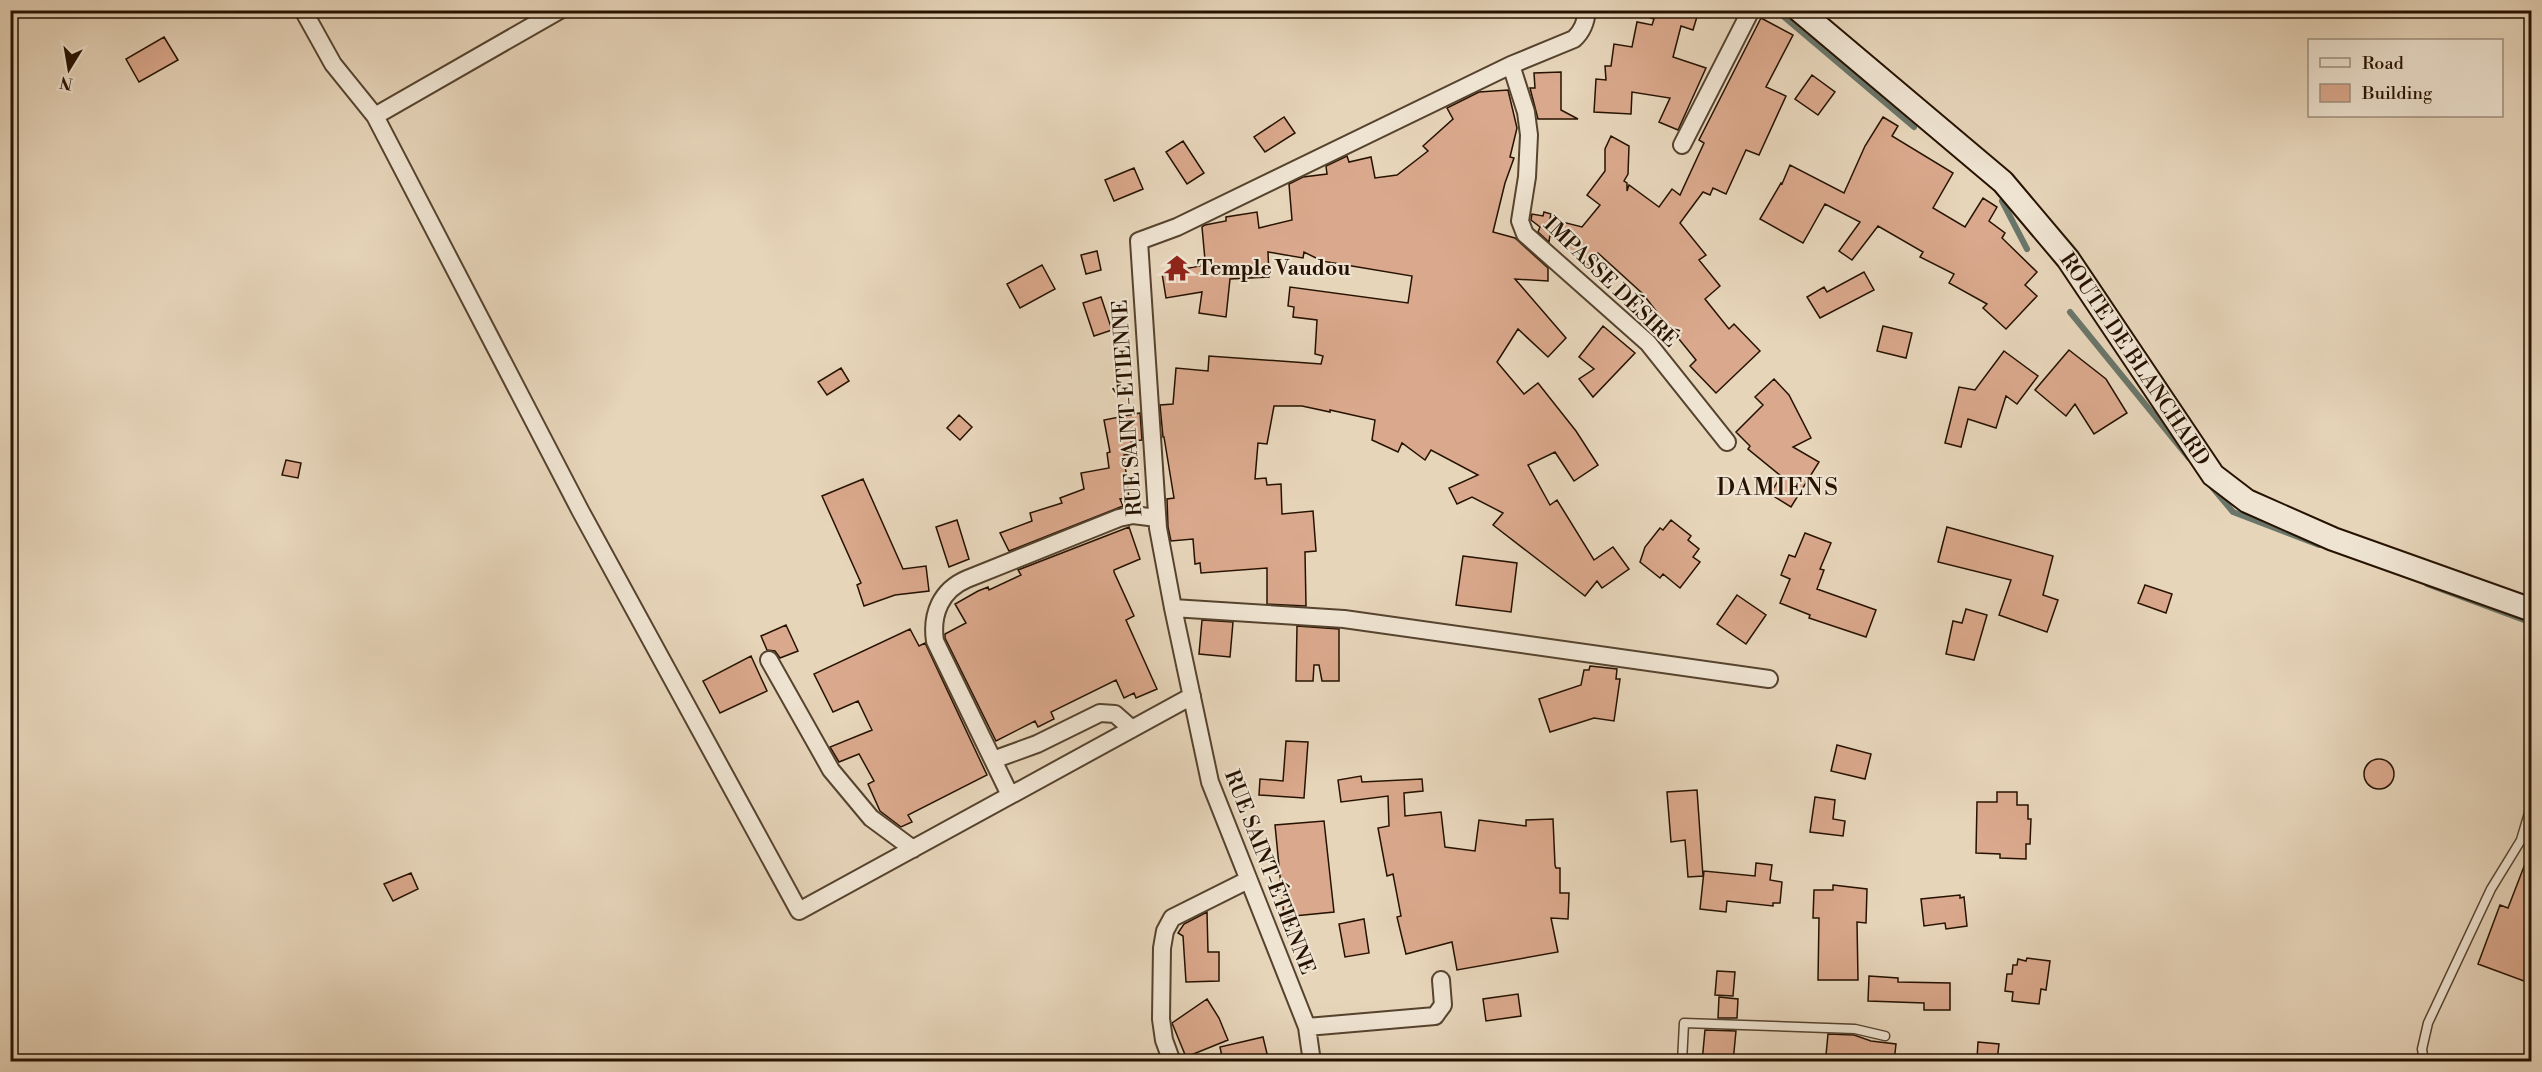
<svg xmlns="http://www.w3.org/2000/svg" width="2542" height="1072" font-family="'Libre Bodoni',serif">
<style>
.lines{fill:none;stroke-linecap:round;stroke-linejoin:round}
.stream{stroke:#6a766a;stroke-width:6}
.building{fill:#daa88c;stroke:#261200;stroke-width:1.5}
.lane-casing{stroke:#56432e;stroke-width:11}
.street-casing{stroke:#56432e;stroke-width:20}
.secondary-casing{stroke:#261200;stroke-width:26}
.lane{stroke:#efe4d2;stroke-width:8}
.street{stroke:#efe4d2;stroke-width:16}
.secondary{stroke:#efe4d2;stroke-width:22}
.labels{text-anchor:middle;stroke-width:4.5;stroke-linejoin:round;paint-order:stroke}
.poi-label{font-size:21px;font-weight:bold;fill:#261200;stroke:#efe4d2;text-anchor:start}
.street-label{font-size:21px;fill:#261200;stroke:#efe4d2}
.quarter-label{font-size:24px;letter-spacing:1.5px;fill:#261200;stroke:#efe4d2}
</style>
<rect width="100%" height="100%" fill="#e7d5ba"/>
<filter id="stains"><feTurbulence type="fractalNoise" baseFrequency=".00333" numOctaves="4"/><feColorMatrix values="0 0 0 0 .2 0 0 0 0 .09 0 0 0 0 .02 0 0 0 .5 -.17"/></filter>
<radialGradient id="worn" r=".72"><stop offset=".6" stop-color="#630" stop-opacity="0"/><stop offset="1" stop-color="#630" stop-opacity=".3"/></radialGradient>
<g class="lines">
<path class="stream" d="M1776,10L1914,127
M2002,201L2027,249
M2070,312L2189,458
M2212,487L2233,512L2319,545
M2427,584L2532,623"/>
</g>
<path class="building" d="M1642,10H1699L1693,30L1681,26L1673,57L1706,68L1678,130L1659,122L1670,98L1632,92L1631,114L1594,112L1596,79L1606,80L1605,66H1611L1614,44L1632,47L1637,22L1652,25L1654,19L1641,15Z
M1761,18L1793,35L1766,87L1786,96L1759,155L1746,150L1726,194L1713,188L1710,195L1703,192L1680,223L1706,255L1699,260L1720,286L1705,299L1729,329L1734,324L1760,351L1716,393L1690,366L1696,360L1670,328L1663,334L1649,317L1656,311L1643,294L1598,253L1588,266L1550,235L1549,242L1538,232L1540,227L1531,220L1532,214L1543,216L1544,212L1551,214L1550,219L1582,227L1600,205L1587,195L1605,171V149L1611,136L1629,146L1628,174L1624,181L1627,183V191L1629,185L1659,207L1672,189L1680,195L1704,143L1699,140Z
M164,37L178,60L139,82L126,59Z
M1561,72V110L1578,119H1538L1530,88H1535L1534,73Z
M1812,75L1835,92L1818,115L1795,99Z
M1508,90L1517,128L1510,157L1514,158L1505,183L1493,232L1515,238L1548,268V281L1515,279L1566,338L1548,357L1518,329L1497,362L1524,394L1538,383L1576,431L1598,465L1574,481L1555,452L1528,465L1550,505L1557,500L1594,560L1613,547L1629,569L1602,588L1597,581L1585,596L1493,525L1503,513L1472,497L1457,504L1449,488L1478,475L1431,450L1425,460L1402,443L1398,452L1372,440L1375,420L1330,410V412L1302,406H1274L1267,444L1258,443L1255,479L1266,478L1267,485L1281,484L1282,514L1313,511L1316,551L1305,552L1306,606L1267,604V568L1201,573L1200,563L1195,564L1193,539L1171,541L1168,527L1167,499L1174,498L1164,437H1163L1160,405L1173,404L1176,368L1208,371L1209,356L1321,364L1323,356L1315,354L1317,320L1293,317L1294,307L1288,306L1290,287L1408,303L1412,276L1322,261L1304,252L1303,258L1268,252L1269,277L1230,279L1226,317L1199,313L1202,292L1166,298L1162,273L1200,266V260H1205L1202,227L1205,225L1226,221V217L1257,212L1259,228L1292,220L1289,184L1303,177L1327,174L1326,166L1347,156L1349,162L1371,157L1375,178L1397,175L1428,151L1423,146L1453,119L1447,108L1479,92Z
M1284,117L1295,133L1265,152L1254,137Z
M1883,117L1898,126L1892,136L1953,173L1933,208L1965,227L1983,198L1997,207L1989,221L2005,233L2002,238L2037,272L2025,285L2037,296L2006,329L1983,308L1987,304L1949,283L1954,274L1920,257L1923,252L1878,226L1852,260L1839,251L1860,222L1825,204L1803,243L1760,219L1781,183L1782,184L1790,165L1844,193L1865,146Z
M1183,141L1204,173L1187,184L1166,152Z
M1134,168L1143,189L1114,201L1105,180Z
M1097,251L1101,270L1086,274L1081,255Z
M1042,265L1055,289L1020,308L1007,284Z
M1864,272L1874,290L1820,318L1807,297L1824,287L1827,292Z
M1101,297L1112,330L1094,336L1083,303Z
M1603,326L1635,353L1593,397L1579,379L1594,369L1579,357Z
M1883,326L1912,333L1906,358L1877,351Z
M2069,350L2106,379L2127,413L2094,434L2075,404L2066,416L2035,390Z
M2004,351L2038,376L2017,404L2006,396L1996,428L1968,419L1961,447L1945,443L1959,387L1975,390Z
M841,368L849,381L827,395L818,382Z
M1774,379L1789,395L1811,438L1793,447L1819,462L1791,507L1770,494L1781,476L1748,449L1750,446L1736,432L1763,405L1755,397Z
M1140,413L1142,440L1131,441L1132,454L1124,455L1129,498L1120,499L1123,506L1009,551L1000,533L1032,521L1030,513L1062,503L1060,498L1084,489L1081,473L1109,468L1107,453L1110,452L1104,420Z
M959,415L972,427L960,440L947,428Z
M286,460L301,463L298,478L282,475Z
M863,479L903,569L926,566L929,591L895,595L864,606L857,585L861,583L822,496Z
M957,520L969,559L949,567L936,527Z
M1671,520L1691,536L1688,540L1699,549L1693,557L1700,562L1680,588L1663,574L1660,578L1640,562L1645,547L1660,528L1663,530Z
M1129,527L1140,559L1114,570V572L1134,616L1126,620L1157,689L1136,698L1134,693L1124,698L1116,680L1051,712L1054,719L1038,727L1035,721L996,741L945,638V634L966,623L955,604L978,591L988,587L989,590L1021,575L1018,570Z
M1947,527L2053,556L2043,595L2058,600L2047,632L1999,615L2011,580L1938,562Z
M1805,533L1831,543L1820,569L1824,570L1817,589L1876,610L1866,637L1809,618L1810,615L1780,603L1790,579L1781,575L1789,555L1795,557Z
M1463,556L1517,563L1511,612L1456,605Z
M2145,585L2172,594L2166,613L2138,603Z
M1737,595L1766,615L1746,644L1717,624Z
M1966,609L1987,615L1974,660L1946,654L1953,621L1962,623Z
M1202,620L1233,622L1230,657L1199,654Z
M786,625L798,651L780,658L775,651L767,650L761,636Z
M1297,626L1339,629V681H1322L1319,665H1314L1313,681H1296Z
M910,629L919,646L925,643L987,775L908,815L912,822L901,827L880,811L868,784L874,781L859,754L839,762L830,747L872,730L858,701L833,712L814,674Z
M751,656L767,691L720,713L703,681Z
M1590,666L1617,669L1616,679H1620L1614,721L1594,718L1550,732L1539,699L1581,685L1584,670H1589Z
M1286,741L1308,742L1304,798L1259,795L1260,779L1283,781Z
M1837,745L1871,754L1865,779L1831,771Z
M2364 774a15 15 0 1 1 30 0a15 15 0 1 1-30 0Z
M1361,776L1362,782L1422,779L1423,791L1404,793L1405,816L1441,812L1445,847L1475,851L1479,820L1526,826V820L1553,819L1555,865L1556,868H1560V893H1569L1568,919L1551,918L1558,952L1457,970L1452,942L1406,954L1397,917L1401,916L1393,874L1387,876L1378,828L1389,826L1388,796L1341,802L1338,780Z
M1697,790L1703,876L1688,877L1685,840L1671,842L1667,792Z
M1997,792H2017V805H2028V819H2031L2030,844H2026V859L2000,858V854L1976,853L1977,802H1997Z
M1815,797L1835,800L1833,819L1845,821L1843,836L1810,832Z
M1324,821L1334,912L1284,917L1275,825Z
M2530,851H2532V984L2478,964L2500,905L2508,908Z
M1756,863L1772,865L1770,880L1782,882L1780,903H1773V906L1727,901L1726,912L1700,909L1704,871L1755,876Z
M411,873L418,889L393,901L384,884Z
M1833,885L1867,889L1866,923L1857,922L1858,980H1818L1819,918H1813L1814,890H1833Z
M1960,895V898L1964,897L1967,926L1946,929L1945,923L1924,926L1921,899Z
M1207,912L1208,952H1219V981L1186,982L1183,936L1178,933L1184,924Z
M1364,919L1369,953L1345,957L1339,924Z
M2027,958L2050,961L2046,990L2041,989L2039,1004L2012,1001L2013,992L2005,991L2007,974H2012L2013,965H2017L2018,959L2026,961Z
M1717,971L1735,972L1733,996L1715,995Z
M1869,976L1898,978V982L1950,983V1010H1924V1003L1868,1001Z
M1518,994L1521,1016L1486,1021L1483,999Z
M1719,997L1738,999L1737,1018H1718Z
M1207,999L1219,1018L1228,1040L1186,1057L1172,1023Z
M1705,1030L1736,1031L1733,1062H1702Z
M1828,1034L1854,1035L1871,1041L1896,1044L1894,1062H1846V1057L1826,1055Z
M1263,1037L1269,1062H1223L1220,1047Z
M1978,1042L1999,1044L1997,1061L1977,1059Z"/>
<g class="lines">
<g class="lane-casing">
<path id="lane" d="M1682,1062L1684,1023L1855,1029L1885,1036
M2424,1062L2422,1049L2428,1023L2491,889L2521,840L2532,803"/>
</g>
<g class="street-casing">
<path id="street" d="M303,10L333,64L375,116L581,512L799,911L1192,696
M1511,65L1526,112L1529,135L1527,177L1520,221L1525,234L1648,343L1727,442
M375,116L560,10
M1682,145L1751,10
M1173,608L1344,619L1769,679
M769,660L831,770L871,818L913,849
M993,760L1037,744L1100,713L1115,714L1132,729
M1010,795L935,641C931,614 941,590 967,579L1119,518L1133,515L1157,518
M1307,1027L1435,1016L1443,1005L1441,980
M1172,1062L1164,1040L1161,1019L1162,948L1165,931L1172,918L1248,880
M1312,1062L1307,1027L1210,782L1173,608L1158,528L1139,241L1177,227L1511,65L1574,39C1583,31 1586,22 1587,10"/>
</g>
<g class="secondary-casing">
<g id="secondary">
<path id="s1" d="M1799,10L2003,182L2068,259L2213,475L2247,501L2333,539L2532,610"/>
</g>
</g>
<use href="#lane" class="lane"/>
<use href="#street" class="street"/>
<use href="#secondary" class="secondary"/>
</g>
<defs>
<g id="temple-bare" transform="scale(2.07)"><path d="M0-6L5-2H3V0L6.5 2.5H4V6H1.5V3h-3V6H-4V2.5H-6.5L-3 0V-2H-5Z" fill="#8f2418" stroke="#efe4d2" stroke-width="2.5" paint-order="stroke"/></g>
</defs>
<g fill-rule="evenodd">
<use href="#temple-bare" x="1177" y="268"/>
</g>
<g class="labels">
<g class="poi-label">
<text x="1197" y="275">Temple Vaudou</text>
</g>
<g class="street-label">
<text transform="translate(1611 282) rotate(44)" y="7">IMPASSE DÉSIRÉ</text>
<text dy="7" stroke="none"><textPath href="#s1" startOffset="488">ROUTE DE BLANCHARD</textPath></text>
<text transform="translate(1127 408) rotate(-94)" y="7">RUE SAINT-ÉTIENNE</text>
<text transform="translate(1270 872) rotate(69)" y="7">RUE SAINT-ÉTIENNE</text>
</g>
<g class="quarter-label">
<text x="1778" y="495">DAMIENS</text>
</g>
</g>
<rect width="2542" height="1072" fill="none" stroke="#e7d5ba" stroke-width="36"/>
<rect x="12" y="12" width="2518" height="1048" fill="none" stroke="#261200" stroke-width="3"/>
<rect x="18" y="18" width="2506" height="1036" fill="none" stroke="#261200" stroke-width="1.5"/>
<rect x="2308" y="39" width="195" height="78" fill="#efe4d2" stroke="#9f907e" stroke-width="1.5"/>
<rect x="2320" y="58" width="30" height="9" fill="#efe4d2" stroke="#9f907e" stroke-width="1.5"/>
<text x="2362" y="69" font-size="18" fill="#261200">Road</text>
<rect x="2320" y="84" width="30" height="18" fill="#daa88c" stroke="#9f907e" stroke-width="1.5"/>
<text x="2362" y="99" font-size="18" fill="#261200">Building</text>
<g transform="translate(69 69) rotate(191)" stroke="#efe4d2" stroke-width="4.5" paint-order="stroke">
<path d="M0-4.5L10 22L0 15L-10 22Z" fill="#261200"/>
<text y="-9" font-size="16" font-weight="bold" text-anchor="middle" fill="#261200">N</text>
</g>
<rect width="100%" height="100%" filter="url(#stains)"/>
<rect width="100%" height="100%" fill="url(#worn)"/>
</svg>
